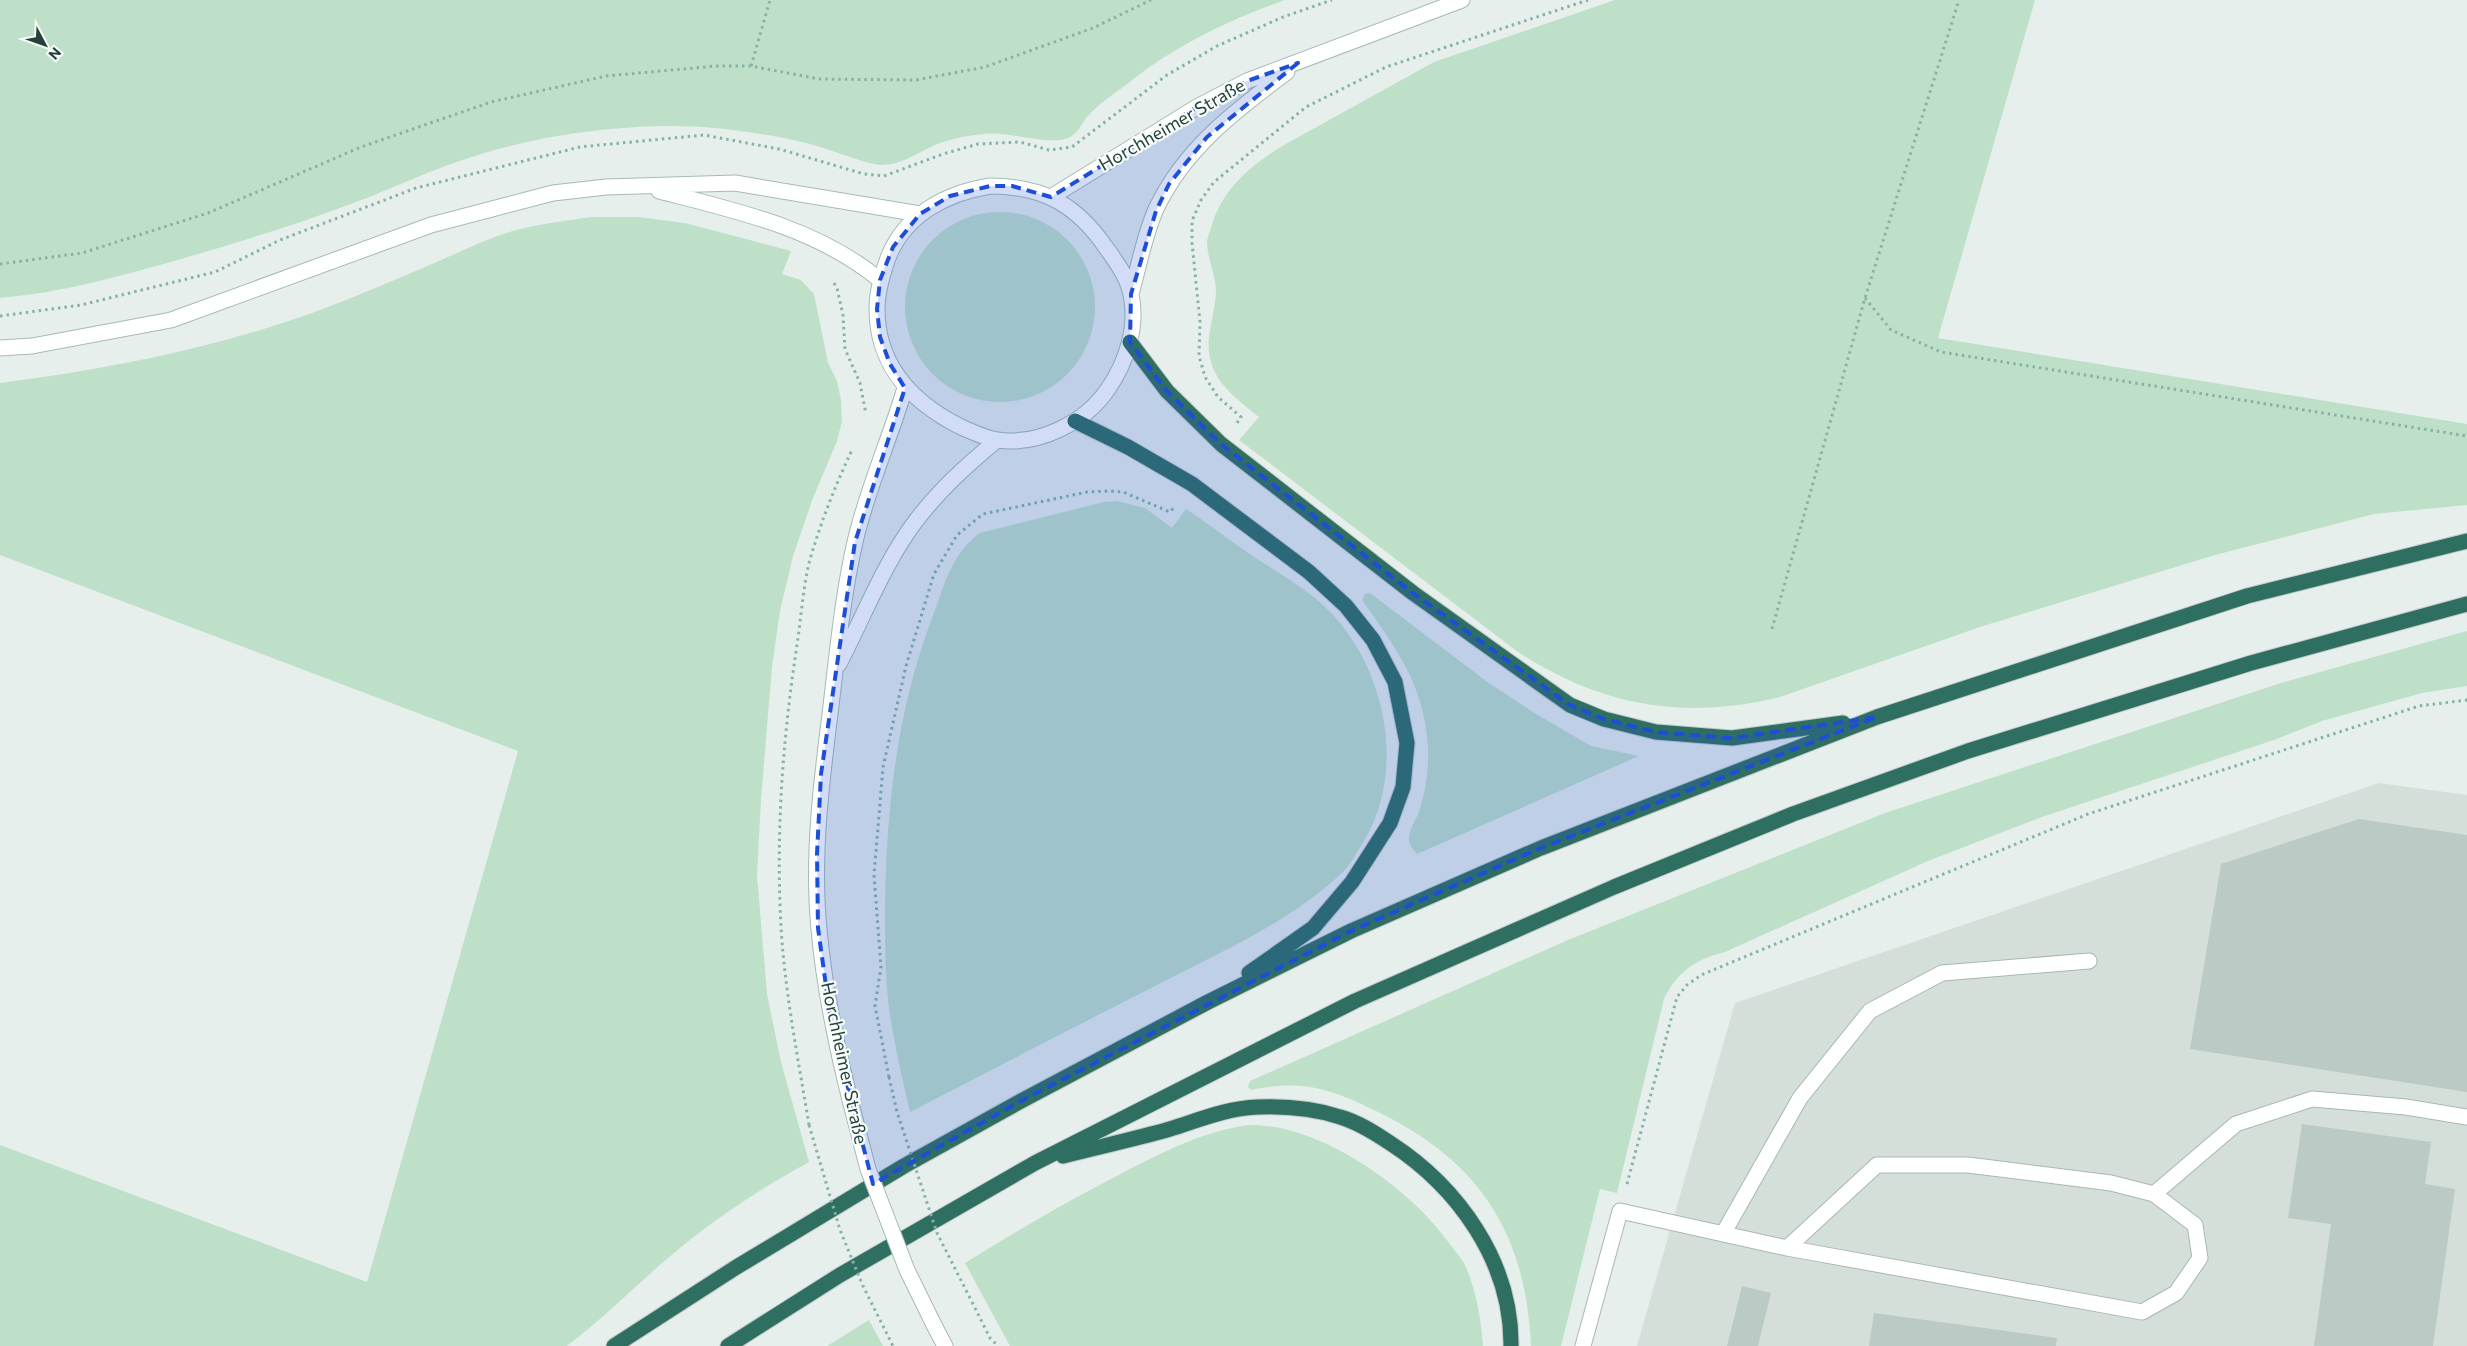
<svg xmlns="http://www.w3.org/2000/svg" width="2467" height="1346" font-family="Commissioner,sans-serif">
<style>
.built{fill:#d4dfda}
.green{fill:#bfe0c8}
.building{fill:#bbcac4}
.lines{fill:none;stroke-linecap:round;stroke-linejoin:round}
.lane-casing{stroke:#a8b8b2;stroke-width:17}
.secondary-casing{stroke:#a4bbb3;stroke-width:17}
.highway-casing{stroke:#c2cac8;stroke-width:17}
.path{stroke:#86b3a5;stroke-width:3;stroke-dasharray:2.5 4;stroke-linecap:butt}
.lane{stroke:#fff;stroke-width:15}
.secondary{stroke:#fff;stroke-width:15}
.highway{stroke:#2f6f62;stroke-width:15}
.secondary-bridge-casing{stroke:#a4bbb3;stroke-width:17;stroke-linecap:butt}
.path-bridge{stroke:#86b3a5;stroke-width:3;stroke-dasharray:2.5 4;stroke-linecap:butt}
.secondary-bridge{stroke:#fff;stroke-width:15}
.marked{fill:#1d4ed8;fill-opacity:0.2;stroke:#1d4ed8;stroke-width:4;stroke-dasharray:10 6;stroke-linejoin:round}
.labels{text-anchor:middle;stroke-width:4.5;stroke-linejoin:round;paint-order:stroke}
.street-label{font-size:18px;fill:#24423a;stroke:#f7fbf9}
</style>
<rect width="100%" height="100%" fill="#e6efeb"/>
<path class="built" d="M2379,783L2467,795V1346H1637L1735,1003Z"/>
<path class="green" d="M0,0H1285C1231,19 1176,45 1131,81C1117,92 1098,104 1087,117C1081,125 1079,132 1070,137C1052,147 1009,131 984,134C970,135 954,138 940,143C919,151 904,165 880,165C855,161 831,149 806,143C759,132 709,125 661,126C592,128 520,139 454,163C419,175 384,192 348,205C293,226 235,243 178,260C120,276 61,293 0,298Z
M1615,0H2035L1938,338L2467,424V505L2374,514L2215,555L1983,626L1777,698C1681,720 1601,706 1518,652L1239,440L1259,417C1232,395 1205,377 1209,337C1211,322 1215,308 1216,292C1216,276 1208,260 1207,243C1207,238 1210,231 1212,225C1223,188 1252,164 1284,145L1434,62Z
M905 307a95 95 0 1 1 190 0a95 95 0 1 1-190 0Z
M590,217H638L685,223L791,251L782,274L801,280L814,294L828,363L837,381L841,400L842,421L837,441L813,498L793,556L780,611L772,667L761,799L757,875L767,994L781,1062L809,1162C767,1185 728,1210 691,1239C648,1273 610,1313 567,1346H0V1145L367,1282L518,751L0,555V383C109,369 217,348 320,310C360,295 399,278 439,261C464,250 489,238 516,230C540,224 565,221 590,217Z
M1117,501L1145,508L1172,528L1186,509C1213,527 1238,547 1265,564C1290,580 1314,594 1334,616C1390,678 1407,782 1357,852C1353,859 1349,866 1343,872C1290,922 1223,951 1159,984C1076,1026 993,1069 910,1112C902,1077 894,1043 889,1008C885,976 885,942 885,910C886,809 897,708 934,613C945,583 952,553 980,533L1104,502Z
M1370,593L1486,681L1536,714L1591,746L1639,756L1417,854C1413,849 1408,844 1409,837C1410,828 1417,818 1420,809C1426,789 1429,768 1428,748C1425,686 1396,648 1362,600L1365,594Z
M2467,631V686L2422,693L2322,721L2274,740L2042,817L1928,861L1725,952C1696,959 1677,972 1664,999L1617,1193L1600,1189L1561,1346H1531C1526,1234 1480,1161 1378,1112C1331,1089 1303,1079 1251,1090L1248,1087L1250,1081L1568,940L1885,813L2284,682Z
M1248,1125C1319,1123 1409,1187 1449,1243C1454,1250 1461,1257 1465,1265C1476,1290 1481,1318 1483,1346H1010L965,1263C1013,1233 1061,1205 1111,1179C1155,1156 1199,1132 1248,1125Z
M869,1320L883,1346H827Z"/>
<path class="building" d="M2359,819L2467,835V1092L2190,1049L2221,864Z
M2302,1124L2431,1142L2425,1184L2455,1189L2433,1346H2314L2331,1224L2288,1218Z
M1742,1286L1771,1293L1758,1346H1727Z
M1874,1313L2057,1338L2056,1346H1869Z"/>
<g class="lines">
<g class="lane-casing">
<path id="lane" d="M1723,1234L1800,1098L1870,1011L1942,973L2089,961
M1787,1248L2142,1312L2176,1293L2200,1258L2195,1225L2154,1194
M1583,1346L1620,1211L1787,1248L1877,1165H1968L2111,1183L2154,1194L2236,1124L2312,1099L2406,1107L2467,1117"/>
</g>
<g class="secondary-casing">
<path id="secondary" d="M990,186C1044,186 1077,205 1107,249C1117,263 1128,278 1131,295C1138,327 1126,363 1108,389C1085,423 1038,446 997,440C985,438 970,431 959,426C912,402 877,365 877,309C877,291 882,275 888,258C905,214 947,193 990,186Z
M659,191C737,211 817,228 880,280
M1051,197L1197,107L1247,81L1462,0
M1131,294C1139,266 1144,236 1156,209C1184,149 1235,111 1287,72
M0,348L32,346L171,320L431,225L553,193L606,187L735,183L920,214
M839,664C863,618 884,563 915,522C939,490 967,465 997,440
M850,1100C836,1044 824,987 819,929C812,858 821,785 830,714C837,657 842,599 855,542C867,489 890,439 905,388
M934,1325L945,1346"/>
</g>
<g class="highway-casing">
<path id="highway" d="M1130,342L1167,391L1221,444L1413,593L1570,705L1604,719L1656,732L1732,738L1843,723
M1075,421L1128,447L1192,484L1309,572L1346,606L1373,640L1395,682L1407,743L1403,787L1390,823L1352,882L1313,928L1249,973
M1063,1156C1098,1147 1135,1139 1170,1129C1199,1120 1227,1108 1258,1107C1286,1106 1313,1108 1340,1117C1358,1122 1375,1133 1390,1143C1458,1187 1512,1262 1511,1346
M614,1346L735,1268L904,1166L1021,1101L1208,1002L1351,931L1541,848L1877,717L2247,596L2467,541
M728,1346L840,1275L1035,1163L1355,1001L1614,887L1793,814L1968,751L2251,663L2467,604"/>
</g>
<path class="path" d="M751,66L770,0
M0,264L82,253L208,213L361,147L491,102L606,76L716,66H751L819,79L916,80L985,67L1093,28L1151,0
M834,283L837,288L843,315L845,349L860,383L866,414
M1865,298L1891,330L1941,352L2467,436
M0,316L81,305L215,272L280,240L416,188L580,147L704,135L779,149L864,174L884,176L943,154L978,144L1020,142L1049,150L1072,147L1167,75L1217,46L1283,17L1332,0
M1237,423L1241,417L1218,397L1205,377L1199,356L1200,322L1192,243V221L1201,200L1214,182L1306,107L1386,67L1588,0
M1772,629L1865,298L1959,0
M889,1077L875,1006L881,967L874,875L883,767L906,666L934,574L957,535L983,514L1087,492L1109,491L1123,492L1170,512L1175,506
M809,1125C799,1064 787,1003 782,942C775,843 782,743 797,645C801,618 803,589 809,563C820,524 835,486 852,450
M1627,1184L1677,997L1687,985L1701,975L2088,814L2419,706L2467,700
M972,1302L990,1338L998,1346"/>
<use href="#lane" class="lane"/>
<use href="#secondary" class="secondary"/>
<use href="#highway" class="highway"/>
<g class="secondary-bridge-casing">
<path id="secondary-bridge" d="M850,1100L868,1169L907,1270L934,1325"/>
</g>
<path class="path-bridge" d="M889,1077L897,1112L937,1233L972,1302
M809,1125L840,1230L863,1286L893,1346"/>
<use href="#secondary-bridge" class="secondary-bridge"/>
</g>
<path class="marked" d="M1298,63L1207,137L1169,184L1156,211L1131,294L1130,342L1167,391L1221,444L1413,593L1570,705L1604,719L1656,732L1732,738L1877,717L1541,848L1351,931L1021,1101L873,1184L831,1022L818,928L817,854L821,774L855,542L905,388L890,364L880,337L877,309L880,280L893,247L920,214L950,196L990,186H1012L1051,197L1197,107L1247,81Z"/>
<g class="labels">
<g class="street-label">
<text transform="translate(1172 125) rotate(-30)" y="6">Horchheimer Straße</text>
<text transform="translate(844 1063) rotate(78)" y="6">Horchheimer Straße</text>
</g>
</g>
<g transform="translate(45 45) rotate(131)" stroke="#f7fbf9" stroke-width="4" paint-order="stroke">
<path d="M0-4L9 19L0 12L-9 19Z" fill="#24423a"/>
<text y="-8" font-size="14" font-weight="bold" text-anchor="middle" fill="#24423a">N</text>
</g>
</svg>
